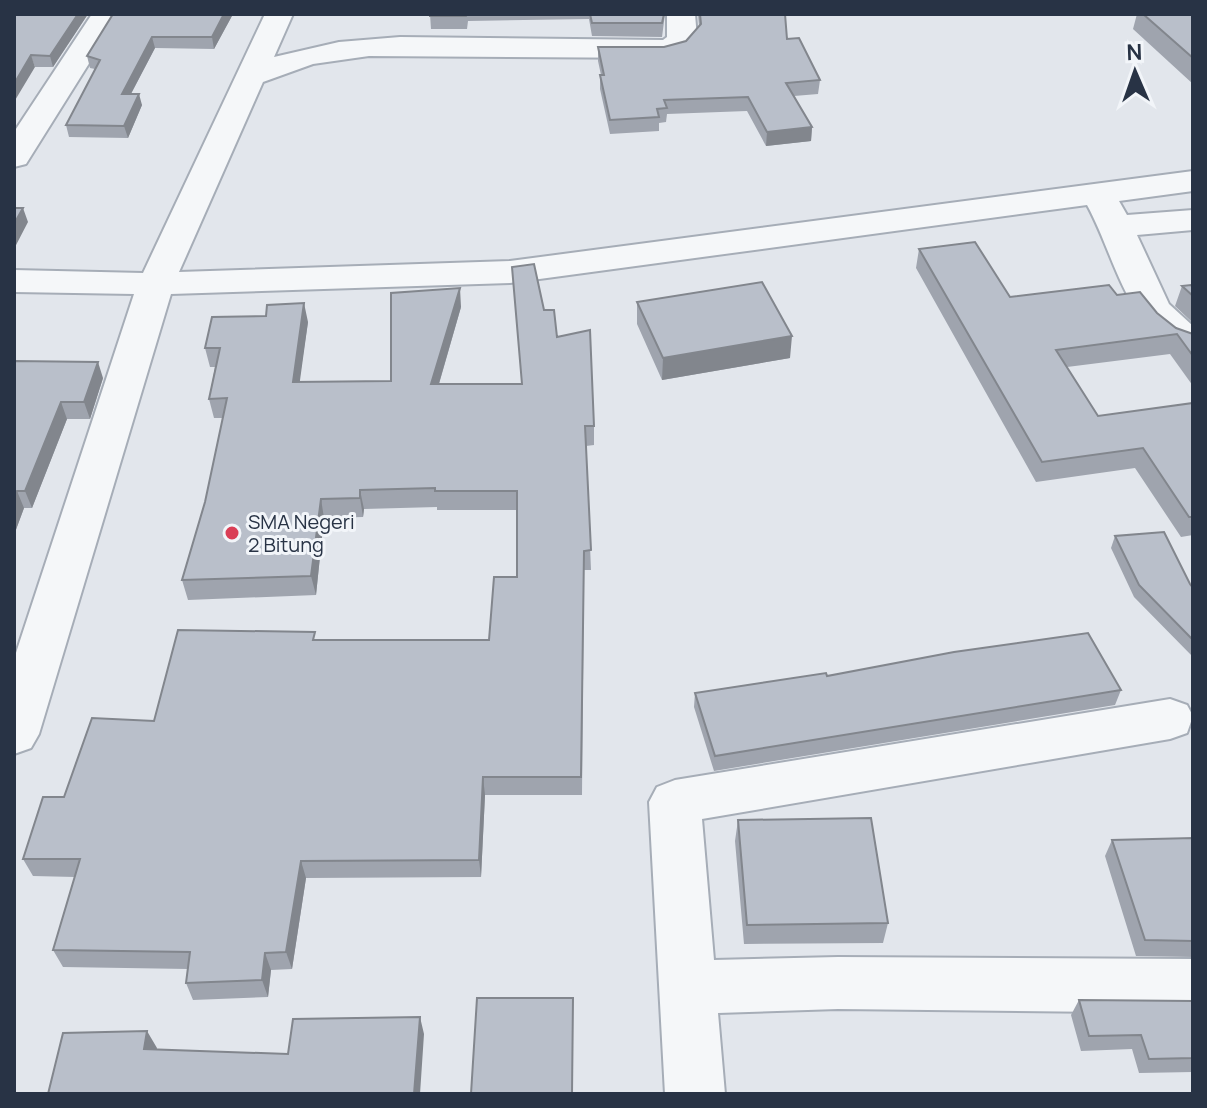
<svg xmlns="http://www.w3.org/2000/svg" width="1207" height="1108" font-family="Manrope,sans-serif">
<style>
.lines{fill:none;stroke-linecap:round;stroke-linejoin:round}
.minor-casing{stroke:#a6adb7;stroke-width:4}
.minor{fill:#f5f7f9;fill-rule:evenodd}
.wall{fill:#9fa4ae}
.shaded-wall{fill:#82868d}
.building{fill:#b9bfca;stroke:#82868d;stroke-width:2}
.poi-dot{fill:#da3e56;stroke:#f2f5f9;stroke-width:3}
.labels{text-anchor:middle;stroke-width:6;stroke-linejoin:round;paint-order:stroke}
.poi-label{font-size:20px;fill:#283345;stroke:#f2f5f9;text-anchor:start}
</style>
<rect width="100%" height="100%" fill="#e2e6ec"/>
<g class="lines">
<g class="minor-casing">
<path id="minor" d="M92,14H120L26,164L14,167V132Z
M265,14H293L274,57L339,42L400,37L663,40L667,37V14H695L697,38L685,52L664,58L369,56L313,64L263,82L179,272L510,261L1193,171V191L1119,201L1127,215L1193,210V230L1137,235L1169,304L1193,326V354C1127,337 1116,257 1087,205L510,283L171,294L39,734L31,748L14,754V659L134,294L14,292V270L143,273Z
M1170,699L1187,705L1193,716L1187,733L1170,739L702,819L714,960L838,957L1193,959V1013L838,1009L718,1013L725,1094H665L649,802L657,787L675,780Z"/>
</g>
<use href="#minor" class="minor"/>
</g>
<path class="wall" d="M14,14H88L53,67H35Z
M113,14H233L214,49L155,48L131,94L142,105L128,138L69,137L66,125L95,69L90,68L87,56Z
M430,14H665L662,37L592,36L589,19L468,21L467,29H431Z
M698,14H785L787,39L820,80L818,94L794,96L812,127L811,141L766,146L747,111L667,114L666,122L659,123V131L610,134L600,89V75H601L598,61V47H664L686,41L699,26Z
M1137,14H1193V84L1133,29Z
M919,249L1010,297L1117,295L1157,313L1176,328L1193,334V386L1170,354L1067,367L1098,416L1193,403V535L1181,537L1135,468L1036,482L916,268Z
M512,267L544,310L557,337L594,426V445L586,446L591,570H584L582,795H485L481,877L306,878L292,969L271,970L268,997L193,1000L186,983L188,969L63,967L53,950L75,877L33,876L23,859L64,797L154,721L317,640H489L517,577V510H437V507L364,509L363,517L324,518L316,595L188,600L182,580L205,502L223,418H214L209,399L215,367H210L205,348L308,322L299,382L391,381L461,307L439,384H522Z
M1182,286L1193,288V323L1175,306Z
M637,302L790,358L662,380L637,324Z
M14,361L103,378L90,419H67L32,508H24L14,535Z
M1115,536L1190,584L1193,588V657L1134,597L1111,548Z
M827,676L1121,690L1115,705L714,771L694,707L695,693Z
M738,820L888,923L883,943L744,944L735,841Z
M1193,838V957L1136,956L1105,856L1112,840Z
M1079,1000L1193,1001V1072L1139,1073L1132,1049L1081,1051L1071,1015Z"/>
<path class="shaded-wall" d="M78,14H88L53,67L50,56Z
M224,14H233L214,49L212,37Z
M152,37L155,48L125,105L122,94Z
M31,55L35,67L14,102V84Z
M139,94L142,105L128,138L124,126Z
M812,127L811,141L766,146L767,132Z
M23,208L28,222L14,249V224Z
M460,288L461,307L433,404L431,384Z
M304,303L308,322L297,402L293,382Z
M792,336L790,358L662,380L663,358Z
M98,362L103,378L90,419L84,402Z
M61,402L67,419L32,508L25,491Z
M360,490L364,509L363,517L360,498Z
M17,491L24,508L14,535V499Z
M321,499L324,518L316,595L311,576Z
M483,777L485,795L481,877L479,860Z
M301,861L306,878L292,969L286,952Z
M265,953L271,970L268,997L262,980Z
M420,1017L424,1034L420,1094H414Z
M147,1031L157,1048L153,1066L144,1049Z"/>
<path class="building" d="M14,14H78L50,56L31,55L14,84Z
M113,14H224L212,37H152L122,94H139L124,126L66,125L100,60L87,56Z
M430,14H467L466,16H430Z
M590,14H664L662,23H592Z
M700,14H785L787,39L799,38L820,80L786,83L812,127L767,132L748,97L664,100L667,108L657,109L659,117L610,120L600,75H604L598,47H664L686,41L701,24Z
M1143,14H1193V58Z
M14,208H23L14,224Z
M975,242L1010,297L1109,285L1117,295L1140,292L1157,313L1176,328L1193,334V356L1177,334L1056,350L1098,416L1193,403V517H1189L1143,448L1042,462L919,249Z
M534,264L544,310H554L557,337L590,330L594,426H585L591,550L584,551L581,777H483L479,860L301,861L286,952L265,953L262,980L186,983L190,952L53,950L80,859H23L43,797H64L92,718L154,721L178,630L315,632L313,640H489L494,577H517V491H435V488L360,490V498L321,499L311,576L182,580L205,502L227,398L209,399L220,348H205L212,317L266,316L267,305L304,303L293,382L391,381V293L460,288L431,384H522L512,267Z
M762,282L792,336L663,358L637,302Z
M1191,285L1193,288V296L1182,286Z
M14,361L98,362L84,402H61L25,491H17L14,499Z
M1164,532L1190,584L1193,588V640L1139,585L1115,536Z
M1088,633L1121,690L715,756L695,693L826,673L827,676L954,652Z
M871,818L888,923L747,925L738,820Z
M1193,838V941L1145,940L1112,840Z
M477,998H573L572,1094H471Z
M1079,1000L1193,1001V1058L1149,1059L1141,1035L1089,1036Z
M420,1017L414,1094H48L63,1033L147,1031L144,1049L288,1054L293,1019Z"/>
<circle class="poi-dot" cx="232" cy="533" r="8"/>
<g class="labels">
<g class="poi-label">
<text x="248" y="529">SMA Negeri<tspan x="248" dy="23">2 Bitung</tspan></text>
</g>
</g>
<rect width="1207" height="1108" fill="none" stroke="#283345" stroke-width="32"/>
<g transform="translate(1135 72) rotate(358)" stroke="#f2f5f9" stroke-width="6" paint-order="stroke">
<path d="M0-6L14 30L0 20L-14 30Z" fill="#283345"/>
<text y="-12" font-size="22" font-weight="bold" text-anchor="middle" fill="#283345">N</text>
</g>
</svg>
